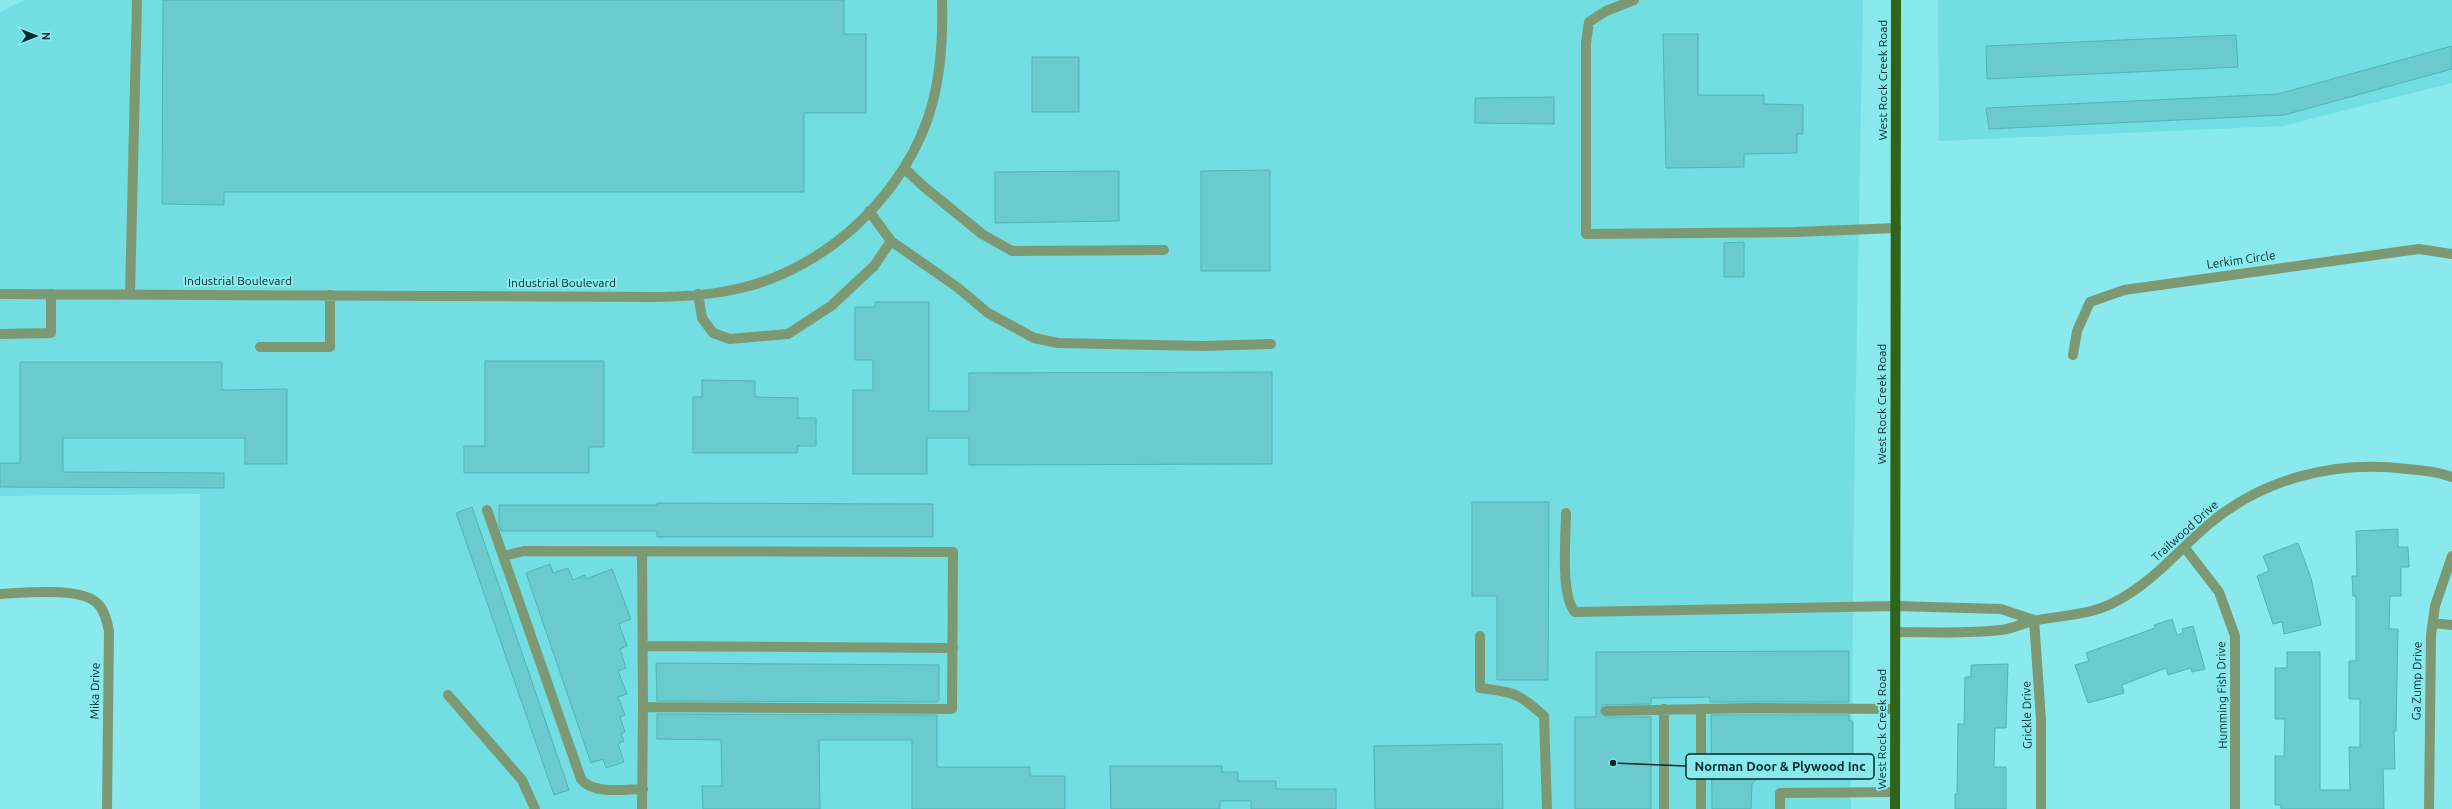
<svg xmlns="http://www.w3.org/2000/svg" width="2452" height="809" font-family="Ubuntu,sans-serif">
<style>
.built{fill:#72dee2}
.building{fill:#6acacd;stroke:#51b3b6}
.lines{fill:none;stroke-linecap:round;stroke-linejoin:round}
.minor{stroke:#7d9974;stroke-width:10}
.major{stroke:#30641b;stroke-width:10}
.labels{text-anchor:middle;stroke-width:4;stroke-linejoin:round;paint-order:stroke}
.street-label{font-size:12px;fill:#002a2b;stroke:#89e9ec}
.leader{fill:none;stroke:#002a2b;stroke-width:1.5}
.callout-dot{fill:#002a2b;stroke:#89e9ec;stroke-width:1.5}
.callout{fill:#89e9ec;stroke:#002a2b;stroke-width:1.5}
.callout-label{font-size:13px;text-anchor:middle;font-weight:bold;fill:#002a2b}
</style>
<rect width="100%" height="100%" fill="#89e9ec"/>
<path class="built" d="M25,0H1863L1854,490L1851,809H200V494L0,496V12Z
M1938,0H2452V83L2283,126L1939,141Z"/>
<path class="building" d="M163,0H844V34H866V113H804V192H224V205L162,204Z
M1663,34H1698V95H1764V104L1803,105V134H1797V153L1744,154V167L1666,168Z
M2236,35L2238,67L1987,79L1986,46Z
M2452,46V69L2284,115L1989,129L1986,108L2278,94Z
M1032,57H1079V112H1032Z
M1554,97V124L1475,123V98Z
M1270,170V271H1201V171Z
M1119,171V221L995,223V172Z
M1744,242V277H1724V243Z
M875,302H929V411H969V373L1272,372V464L969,465V438H927V474H853V390H873V360H855V307H875Z
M485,361H604V447H589V473H464V446H485Z
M20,362H222V390L287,389V464H245V438H63V472L224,473V488L0,487V463H20Z
M702,380L755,381V397L798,398V418H816V446H798L797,453H693V397H702Z
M1472,502H1549L1548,680H1497V596H1472Z
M657,503L933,504V537H657V531H501L499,526V505H657Z
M472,507L569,790L554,795L456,513Z
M2398,529V547H2408L2409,567H2401V596H2390L2389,629H2398L2396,731H2394L2395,769H2383L2384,809H2281V805H2275V756H2284L2285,719H2275V668H2287V652H2320V790H2350L2349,747H2360V699H2349V661H2356V596H2353L2352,576H2357L2356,531Z
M2298,543L2311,578L2321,625L2284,634L2282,622L2273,624L2257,576L2269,571L2263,556Z
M550,564L553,573L568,568L573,580L585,575L586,579L612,569L631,619L619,624L627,646L620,649L626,668L618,671L627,694L618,697L625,715L620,717L625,732L621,734L624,741L618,744L624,762L606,768L603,759L591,763L526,573Z
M2172,619L2177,635L2183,633L2182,629L2193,626L2205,669L2192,672L2191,668L2168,675L2166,668L2122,685L2124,693L2088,703L2075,665L2089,661L2086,653L2155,628L2154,625Z
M1849,651V702H1710V697L1651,698V704L1603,705L1600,712L1606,717H1651V809H1575V717H1596V652Z
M656,663L939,665V700L937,702L657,701Z
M2008,664L2006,728H1995L1994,767H2006V809H1955V794H1957L1958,724H1964L1965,677H1971V665Z
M657,714L937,715V767H1030V776H1065V809H912V740H819L820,809H703L702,786H722L721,740L657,739Z
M1711,715H1849V721H1853V764H1772L1752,784L1751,809H1712Z
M1502,744L1503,809H1375L1374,746Z
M1110,766H1222V772H1238V781H1276V789H1336V809H1251V801H1220V809H1111Z"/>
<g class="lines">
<path class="minor" d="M1634,0L1606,11L1589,22L1586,43V234L1795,232L1896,228
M904,168L923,186L982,234L1012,251L1164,250
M891,241L957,287L988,313L1034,338L1058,343L1203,346L1271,344
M0,294L651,297C680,297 712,295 741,288C828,268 908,192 932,105C941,72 943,34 942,0
M130,294L137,1
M698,294L702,318L713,333L730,339L788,334L831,306L874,266L891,241L869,211
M0,334L51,333V294
M260,347H330V295
M2073,355L2077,331L2090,302L2124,290L2419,249L2452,254
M487,510L581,779C593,795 625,789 643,789
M1566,513C1566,536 1560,596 1575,612L1895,606L2001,609L2034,620
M2185,548L2219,592L2235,636V809
M642,551L643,707
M503,556L524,551L953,552L952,709L643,707L642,809
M0,594C23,593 83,586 99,605C105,612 107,622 109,631L107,809
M2034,620L2041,720V809
M2433,623L2452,625
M1895,632C1930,632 1966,634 2001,630C2012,629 2023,623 2033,621C2061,615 2087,616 2113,603C2153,583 2176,552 2209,524C2264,478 2336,460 2407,469C2422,470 2438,472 2452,477
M1480,636V688C1513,692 1519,693 1544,716L1547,809
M643,646L953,648
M448,695L522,780L535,809
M1606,711L1753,708L1895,709
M1664,809V709
M1701,809V709
M1780,809V793L1895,792
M2429,809L2431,635L2435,606L2452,556"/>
<path class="major" d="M1895,809L1896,0"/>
</g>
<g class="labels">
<g class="street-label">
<text transform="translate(1883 80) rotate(-90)" y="4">West Rock Creek Road</text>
<text transform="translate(2241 260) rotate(-8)" y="4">Lerkim Circle</text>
<text x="238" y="285">Industrial Boulevard</text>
<text x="562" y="287">Industrial Boulevard</text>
<text transform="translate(1882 404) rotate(-90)" y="4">West Rock Creek Road</text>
<text transform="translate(2185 531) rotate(-42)" y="4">Trailwood Drive</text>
<text transform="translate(2417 681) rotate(-89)" y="4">Ga Zump Drive</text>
<text transform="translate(95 691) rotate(-89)" y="4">Mika Drive</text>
<text transform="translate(2222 695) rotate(-91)" y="4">Humming Fish Drive</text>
<text transform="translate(2027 715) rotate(-91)" y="4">Grickle Drive</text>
<text transform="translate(1882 729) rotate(-90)" y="4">West Rock Creek Road</text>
</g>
</g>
<path class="leader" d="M1613 763L1686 766"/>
<circle class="callout-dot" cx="1613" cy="763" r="4"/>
<rect class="callout" x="1686" y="754" width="188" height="25" rx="4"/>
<g class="callout-label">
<text x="1780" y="771">Norman Door &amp; Plywood Inc</text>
</g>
<g transform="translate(36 36) rotate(90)" stroke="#89e9ec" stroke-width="3" paint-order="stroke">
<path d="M0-3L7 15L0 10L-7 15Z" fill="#002a2b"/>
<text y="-6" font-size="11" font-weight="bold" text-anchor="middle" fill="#002a2b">N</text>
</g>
</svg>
